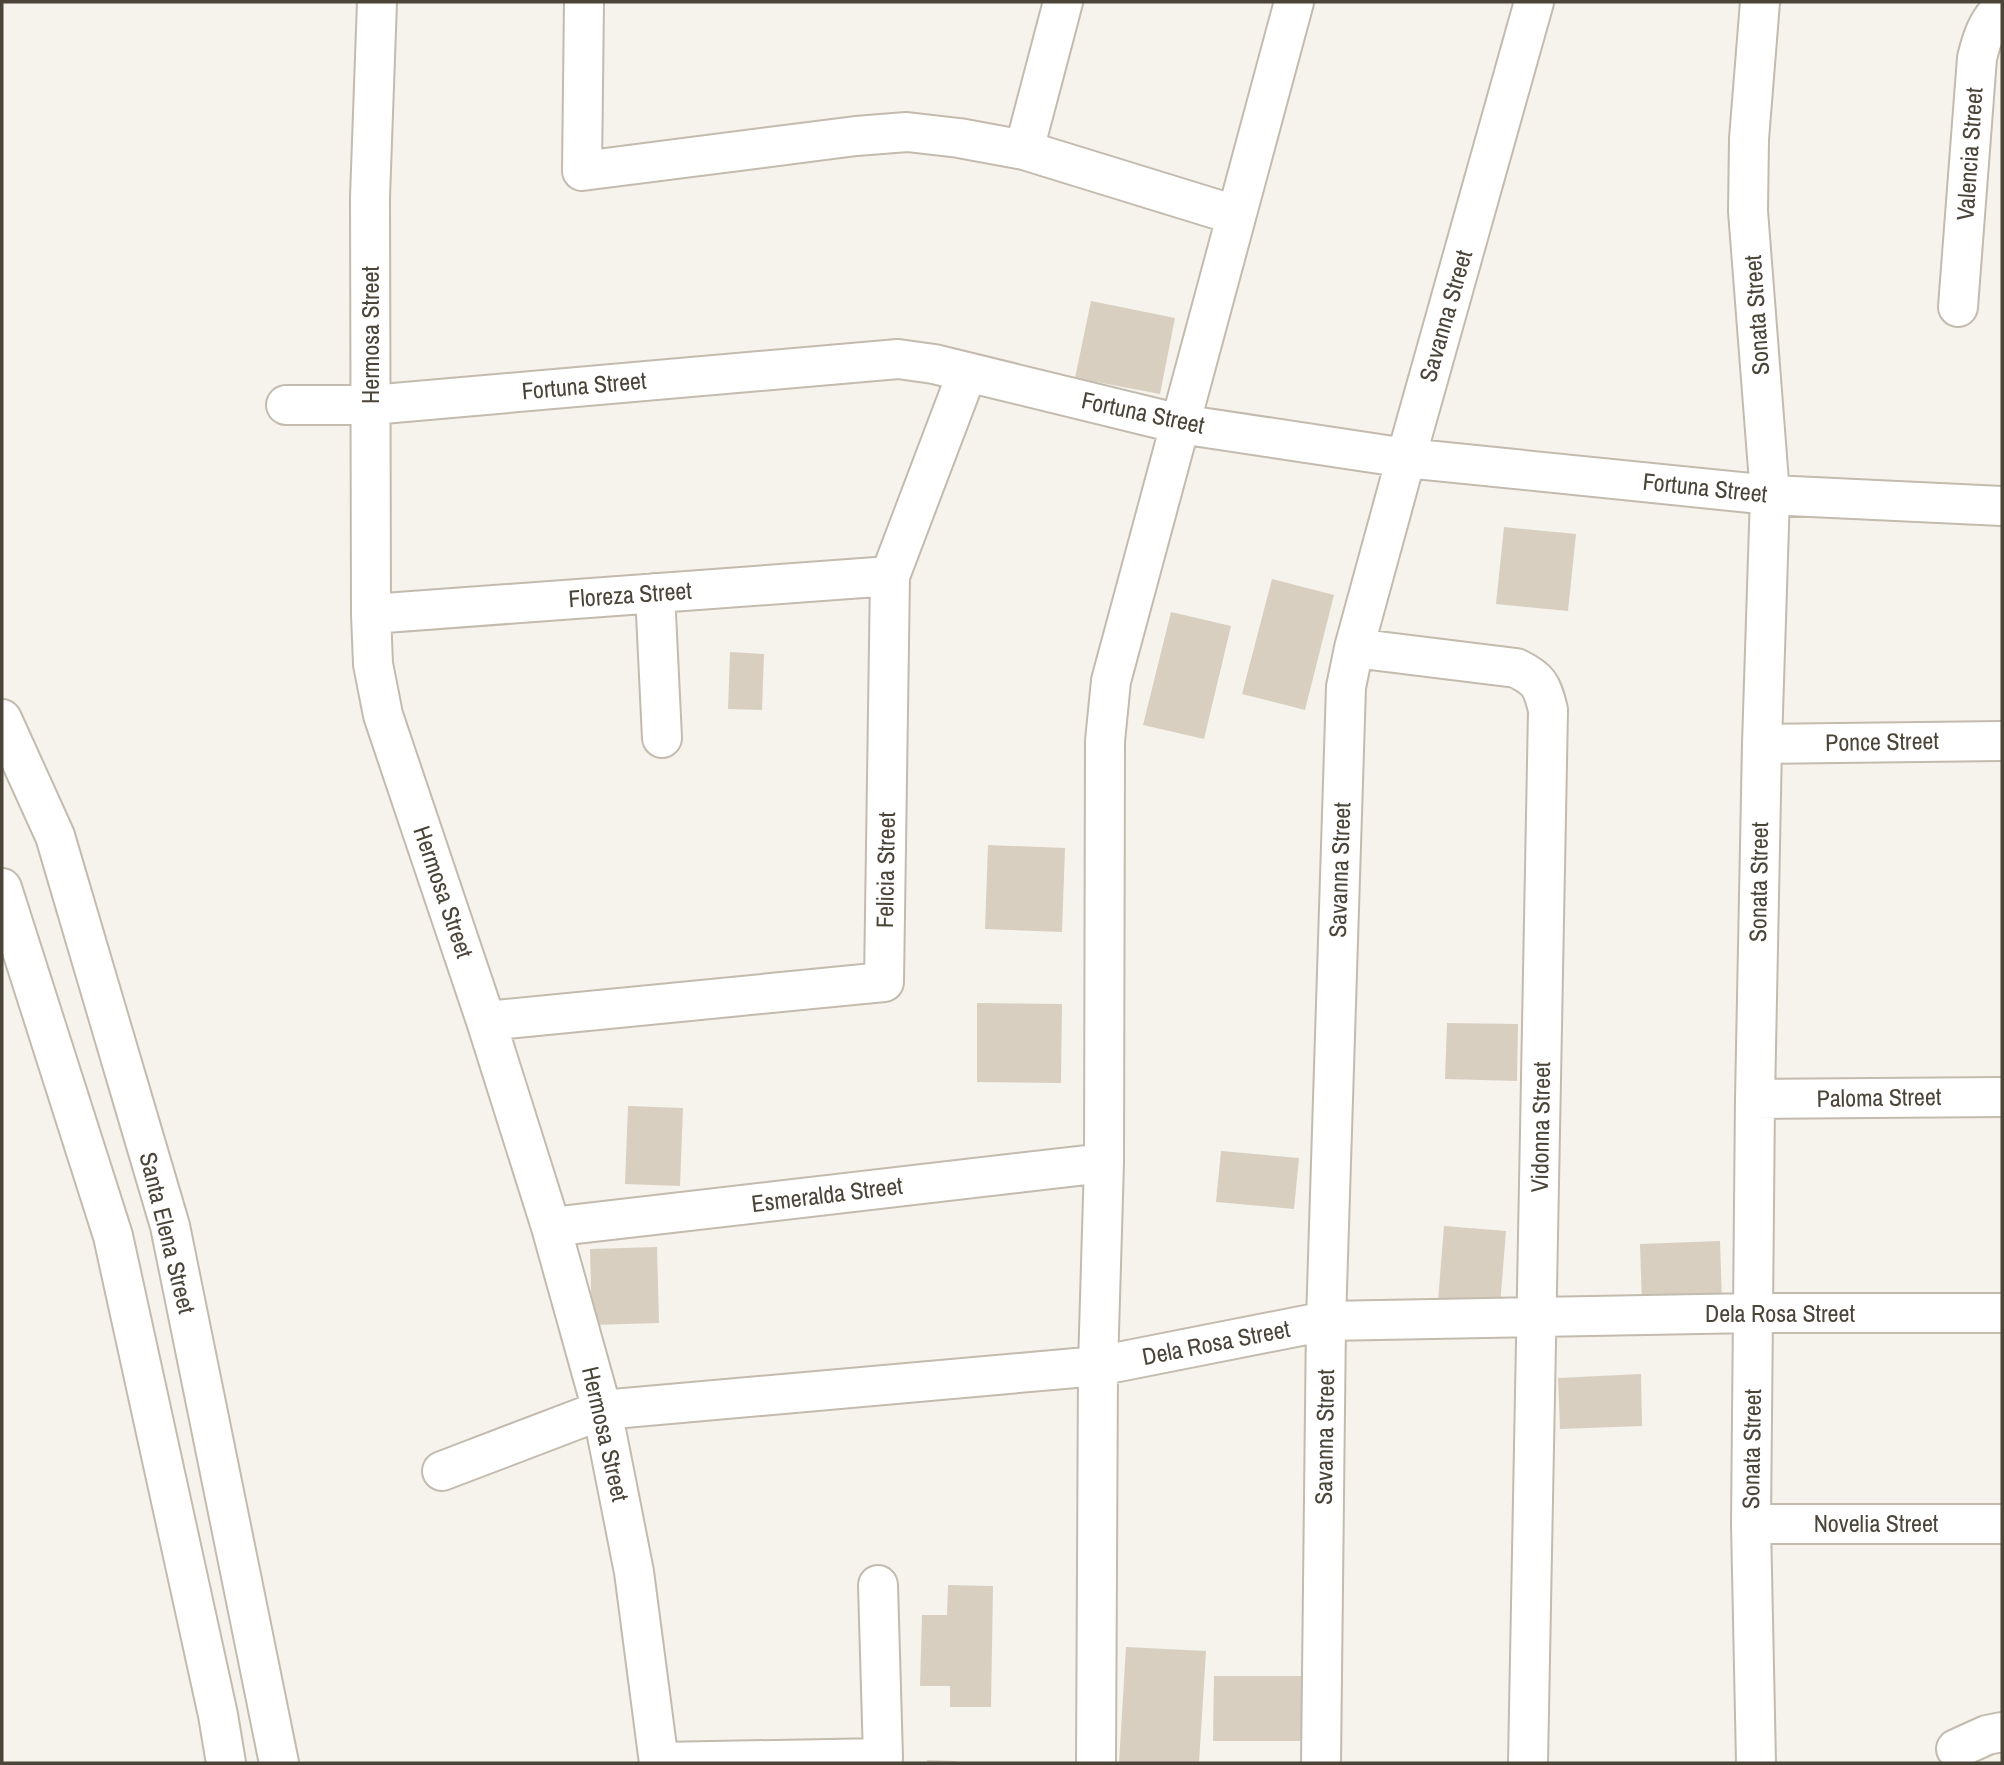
<svg xmlns="http://www.w3.org/2000/svg" width="2004" height="1765" font-family="'Archivo Narrow',sans-serif">
<style>
.building{fill:#d8cfc1}
.lines{fill:none;stroke-linecap:round;stroke-linejoin:round}
.minor-casing{stroke:#c2bbae;stroke-width:42}
.minor{stroke:#fff;stroke-width:38}
.labels{text-anchor:middle;stroke-width:6;stroke-linejoin:round;paint-order:stroke}
.street-label{font-size:24px;fill:#4b4439;stroke:#fff}
</style>
<rect width="100%" height="100%" fill="#f6f3ec"/>
<path class="building" d="M1091,301L1175,318L1160,394L1075,378Z
M1504,527L1576,534L1568,611L1496,604Z
M1272,579L1334,595L1305,710L1242,694Z
M1171,612L1231,626L1204,739L1143,725Z
M730,652L764,654L762,710L728,709Z
M988,845L1065,848L1062,932L985,929Z
M977,1003L1062,1004L1061,1083L977,1082Z
M1447,1023L1518,1024L1517,1081L1445,1079Z
M628,1106L683,1108L680,1186L625,1184Z
M1221,1151L1299,1158L1294,1209L1216,1202Z
M1444,1226L1506,1231L1500,1306L1438,1301Z
M1720,1241L1722,1301L1642,1305L1640,1244Z
M657,1247L659,1323L592,1325L590,1249Z
M1641,1374L1642,1426L1560,1429L1558,1378Z
M948,1585L993,1586L991,1707H950V1686H920L922,1615H947Z
M1126,1647L1206,1651L1199,1763H1119Z
M1214,1676H1303V1741H1213Z
M927,1760L956,1761V1763H927Z"/>
<g class="lines">
<g class="minor-casing">
<path id="minor" d="M377,2L370,197L371,614L373,664L383,715L486,1021L551,1227L602,1410L634,1572L659,1763
M584,2L582,171L856,136L907,132L959,138L1024,150L1235,215
M1024,150L1063,2
M1958,307L1977,58C1982,38 1987,22 2002,8
M286,405H371L898,359L934,364L1180,424L1406,458L1770,495L2002,506
M655,593L662,738
M371,614L890,576
M1354,648L1516,668C1539,679 1542,685 1548,710L1528,1763
M2,719L55,836L170,1226L279,1763
M1762,744L2002,741
M2,888L113,1236L218,1715L226,1763
M486,1021L884,982L890,576L967,373
M1755,1099L2002,1097
M551,1227L1104,1163
M442,1471L602,1410L1098,1366L1326,1321L1754,1313H2002
M1751,1524H2002
M1956,1749L1987,1735L2002,1732
M659,1762L883,1758L878,1585
M1096,1763L1098,1366L1104,1163L1105,741L1111,681L1294,2
M1321,1763L1326,1321L1346,687L1354,648L1406,458L1534,2
M1756,1763L1751,1524L1755,1099L1762,744L1770,495L1748,211L1749,139L1760,2"/>
</g>
<use href="#minor" class="minor"/>
</g>
<g class="labels">
<g class="street-label">
<text transform="translate(1970 154) rotate(-86)" y="8">Valencia Street</text>
<text transform="translate(1757 315) rotate(-94)" y="8">Sonata Street</text>
<text transform="translate(1446 316) rotate(-74)" y="8">Savanna Street</text>
<text transform="translate(371 335) rotate(-90)" y="8">Hermosa Street</text>
<text transform="translate(584 386) rotate(-5)" y="8">Fortuna Street</text>
<text transform="translate(1143 413) rotate(12)" y="8">Fortuna Street</text>
<text transform="translate(1705 488) rotate(6)" y="8">Fortuna Street</text>
<text transform="translate(630 595) rotate(-4)" y="8">Floreza Street</text>
<text transform="translate(1882 742) rotate(-1)" y="8">Ponce Street</text>
<text transform="translate(886 870) rotate(-89)" y="8">Felicia Street</text>
<text transform="translate(1340 870) rotate(-88)" y="8">Savanna Street</text>
<text transform="translate(1759 882) rotate(-89)" y="8">Sonata Street</text>
<text transform="translate(443 892) rotate(71)" y="8">Hermosa Street</text>
<text transform="translate(1879 1098) rotate(-1)" y="8">Paloma Street</text>
<text transform="translate(1541 1127) rotate(-89)" y="8">Vidonna Street</text>
<text transform="translate(827 1195) rotate(-7)" y="8">Esmeralda Street</text>
<text transform="translate(167 1233) rotate(76)" y="8">Santa Elena Street</text>
<text x="1780" y="1322">Dela Rosa Street</text>
<text transform="translate(1216 1343) rotate(-11)" y="8">Dela Rosa Street</text>
<text transform="translate(605 1434) rotate(77)" y="8">Hermosa Street</text>
<text transform="translate(1325 1437) rotate(-89)" y="8">Savanna Street</text>
<text transform="translate(1752 1449) rotate(-89)" y="8">Sonata Street</text>
<text x="1876" y="1532">Novelia Street</text>
</g>
</g>
<rect width="2004" height="1765" fill="none" stroke="#4b4439" stroke-width="7"/>
</svg>
